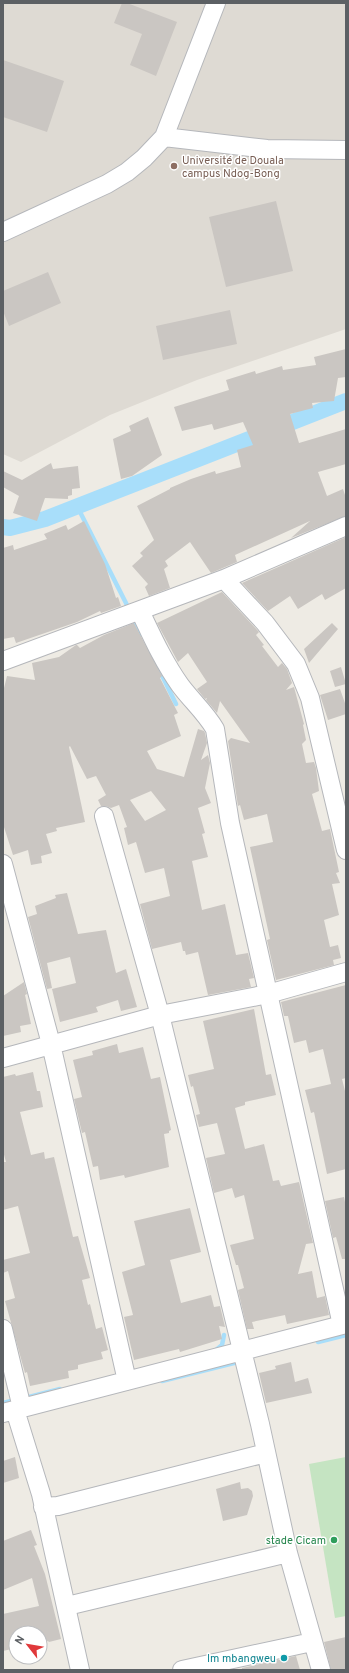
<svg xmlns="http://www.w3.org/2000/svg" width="349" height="1673" font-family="Overpass,sans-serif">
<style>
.education{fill:#dedad3}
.garden{fill:#c5e4c2}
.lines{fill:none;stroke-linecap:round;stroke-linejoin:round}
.stream{stroke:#a8defa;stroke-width:4.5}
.canal{stroke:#a8defa;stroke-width:16}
.building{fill:#cac6c2;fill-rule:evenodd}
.minor-casing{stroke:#b5b7bb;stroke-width:20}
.minor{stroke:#fff;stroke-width:18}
.education-dot{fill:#8d6e63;stroke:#fff;stroke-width:1.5}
.leisure-dot{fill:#2e9e5b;stroke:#fff;stroke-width:1.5}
.culture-dot{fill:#0f9aa8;stroke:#fff;stroke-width:1.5}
.labels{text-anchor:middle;stroke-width:3;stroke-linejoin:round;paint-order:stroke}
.education-label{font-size:11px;fill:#785e54;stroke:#fff;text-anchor:start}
.leisure-label{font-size:11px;fill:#27864d;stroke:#fff;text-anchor:end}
.culture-label{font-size:11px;fill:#0d838f;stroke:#fff;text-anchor:end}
</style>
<rect width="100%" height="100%" fill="#eeebe4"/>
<path class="education" d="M3,3H346V329L197,380L110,415L21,462L3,454Z"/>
<path class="garden" d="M346,1457V1616L335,1618L309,1464Z"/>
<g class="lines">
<path class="stream" d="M77,506L130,611
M133,618L141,634
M151,653L176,704
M318,1342L346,1335
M216,1350L222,1345L224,1335
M162,1381L238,1362
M25,1398L60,1389
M3,1403L15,1400"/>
<path class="canal" d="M3,527L10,528L45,519L346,401"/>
</g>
<path class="building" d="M122,3H127L177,22L156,76L130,65L142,34L114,23Z
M3,60L64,81L47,132L3,117Z
M276,201L293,271L226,287L209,217Z
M48,272L61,303L9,326L3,311V291Z
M230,310L237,344L163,360L156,326Z
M346,349V377L338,378L334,401L312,403L313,408L290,414L299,443L346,429V464L318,472L327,496L343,489L346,498V516L291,538L310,521L235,555L237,562L211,573L190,542L165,561L168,566L164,569L170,588L149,596L145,587L148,584L132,566L143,556L140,553L154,540L137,506L170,489V488L191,479L215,471L216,474L241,467L237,450L253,445L243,422L214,430L212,424L182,431L174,407L229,390L226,380L255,371L256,374L282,366L283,370L316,365L314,357Z
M148,417L162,455L132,476L121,479L113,439L131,431L129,426Z
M51,463L53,469L78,466L80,488L72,489V495L68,496V499L45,498L37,521L13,513L19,496L3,487V471L22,480Z
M84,521L105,564L116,598L118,597L121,606L101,613L100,611L77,622L16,643L14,637L3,639V548L13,545L14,550L47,539L44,534L66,525L68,530Z
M346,537V588L325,600L322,594L298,609L290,596L268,611L242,583Z
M222,592L259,632L256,635L264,645L262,646L278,667L282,663L287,669L292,683L286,690L294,687L304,724L303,725L306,740L302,744L306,763L314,762L316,768L319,791L312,794L322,831L330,829L339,872L336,873L340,883L332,884L339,915L324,920L330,947L338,945L341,958L333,960L334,965L276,980L267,940L270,939L250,847L273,842L267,814L244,820L240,805L238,806L228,741L231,738L250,743L220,701L217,713L206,700L207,698L205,699L197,689L207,682L188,653L178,662L157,623Z
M134,623L162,676L160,678L178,713L174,715L181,736L147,751L157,769L184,777L198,729L204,731L205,733L207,743L201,760L208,755L210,763L205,788L211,803L198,808L205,833L202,834L208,857L192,861L202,910L225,904L236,955L248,953L254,978L249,979L251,987L208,995L198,952L186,955L185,951H183L181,942L152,949L140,904L170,896L164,868L145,873L136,842L128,845L124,828L127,827L119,805L111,808L106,806H101L98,800L106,795L96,776L87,779L70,746L69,747L85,822L56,828L57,831L46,834L52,853L41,856L42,863L31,865L28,850L13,855L3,824V692L7,676L35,680L32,663L59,657L76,645H77L80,648L104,635ZM151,791L166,810L145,821L130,800Z
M332,623L338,629L309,663L304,649Z
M341,667L346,684L335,687L330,671Z
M340,689L346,706V714L328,720L320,695Z
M67,893L78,934L106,930L116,973L126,969L137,1007L121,1011L118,1000L96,1007L98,1012L60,1022L52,989L76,983L70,957L47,963L52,988L47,989L28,917L37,914L35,906L56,898L55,895Z
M24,982L27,994L25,995L31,1024L20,1026L21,1032L3,1036V996Z
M346,985V1078L342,1079L346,1095V1169L327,1174L314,1112L311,1113L305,1090L331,1084L323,1049L309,1053L306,1040L294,1043L288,1016H284L281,1002Z
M254,1009L266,1075L271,1074L276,1095L245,1102V1105L235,1108L245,1149L264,1144L273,1181L279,1180L281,1186L299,1182L313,1243L306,1244L298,1274L312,1271L317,1298L325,1296L329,1315L287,1324L285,1315L252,1322L254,1329H247L238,1290L244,1288L238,1265H236L230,1245L254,1239L244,1195L235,1198L232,1188L214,1193L206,1158L225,1154L217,1123L199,1127L196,1115L200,1114L193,1086L191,1087L188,1075L214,1069L203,1021Z
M117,1044L119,1053L143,1047L151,1079L160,1077L171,1130L169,1131V1133L164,1134L169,1167L125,1178L124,1175L100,1180L98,1166L93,1167L85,1132L82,1133L74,1099L82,1097L73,1060L93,1055L92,1051Z
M33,1072L37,1091H40L43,1107L20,1112L31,1155L44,1152L45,1159L54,1157L73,1237L78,1236L90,1278L82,1280L88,1305L90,1304L96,1329L102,1327L108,1350L101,1352L103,1359L78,1365V1369L68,1371L69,1378L30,1386L27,1372L25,1373L5,1301L15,1298L8,1271L3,1273V1260L30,1253L18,1206L3,1210V1162H6L3,1151V1077L15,1074L16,1076Z
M344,1197L346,1207V1259H342L336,1237L333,1238L325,1201Z
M190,1208L201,1252L170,1260L181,1303L211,1295L214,1307L220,1306L225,1327L219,1326L222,1339L180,1352L179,1349L134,1360L124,1317L133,1315L122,1272L145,1265L134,1221Z
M291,1362L295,1382L308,1378L312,1393L266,1403L259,1373L276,1369L275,1366Z
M15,1457L19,1478L3,1483V1461Z
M240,1482L241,1489L248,1488L252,1491L253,1496L247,1515L223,1521L216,1489Z
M31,1530L37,1545L34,1546L45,1574L61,1639L49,1642L48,1641L40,1643V1633H16V1648L3,1651V1614L39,1606L32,1578L3,1590V1541Z
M346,1637V1670H331L324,1642Z
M296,1656L300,1670H242V1668Z"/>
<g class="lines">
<g class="minor-casing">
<path id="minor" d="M164,137L267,149L346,150
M3,232L107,184L127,172L144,158L164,137L216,3
M224,579L265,623L296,664L310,698L346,850
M140,611C152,636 163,661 180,685C191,700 205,712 215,729L230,823L342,1325
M3,661L224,579L346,526
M104,816L160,1015L260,1424L288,1553L321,1670
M3,864L51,1044L127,1381
M3,1058L160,1015L268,994L346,972
M3,1329L22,1408
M15,1410L41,1494L80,1670
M3,1413L346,1324
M43,1507L58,1506L266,1453
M67,1606L288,1553
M182,1670L312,1642"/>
</g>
<use href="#minor" class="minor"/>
</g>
<circle class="education-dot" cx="174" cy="166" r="4"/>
<circle class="leisure-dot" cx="334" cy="1540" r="4"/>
<circle class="culture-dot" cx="284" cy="1658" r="4"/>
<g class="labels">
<g class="education-label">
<text x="182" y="164">Université de Douala<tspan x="182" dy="13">campus Ndog-Bong</tspan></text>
</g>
<g class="leisure-label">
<text x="326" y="1544">stade Cicam</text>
</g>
<g class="culture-label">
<text x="276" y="1662">Im mbangweu</text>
</g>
</g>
<rect width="349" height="1673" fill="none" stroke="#5c6064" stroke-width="8"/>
<g transform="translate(28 1645) rotate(301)"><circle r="19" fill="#ffffff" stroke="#bebfc1"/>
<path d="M0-3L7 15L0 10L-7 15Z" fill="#e0393b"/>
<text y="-6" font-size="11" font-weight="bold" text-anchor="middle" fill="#5c6064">N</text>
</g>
</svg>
